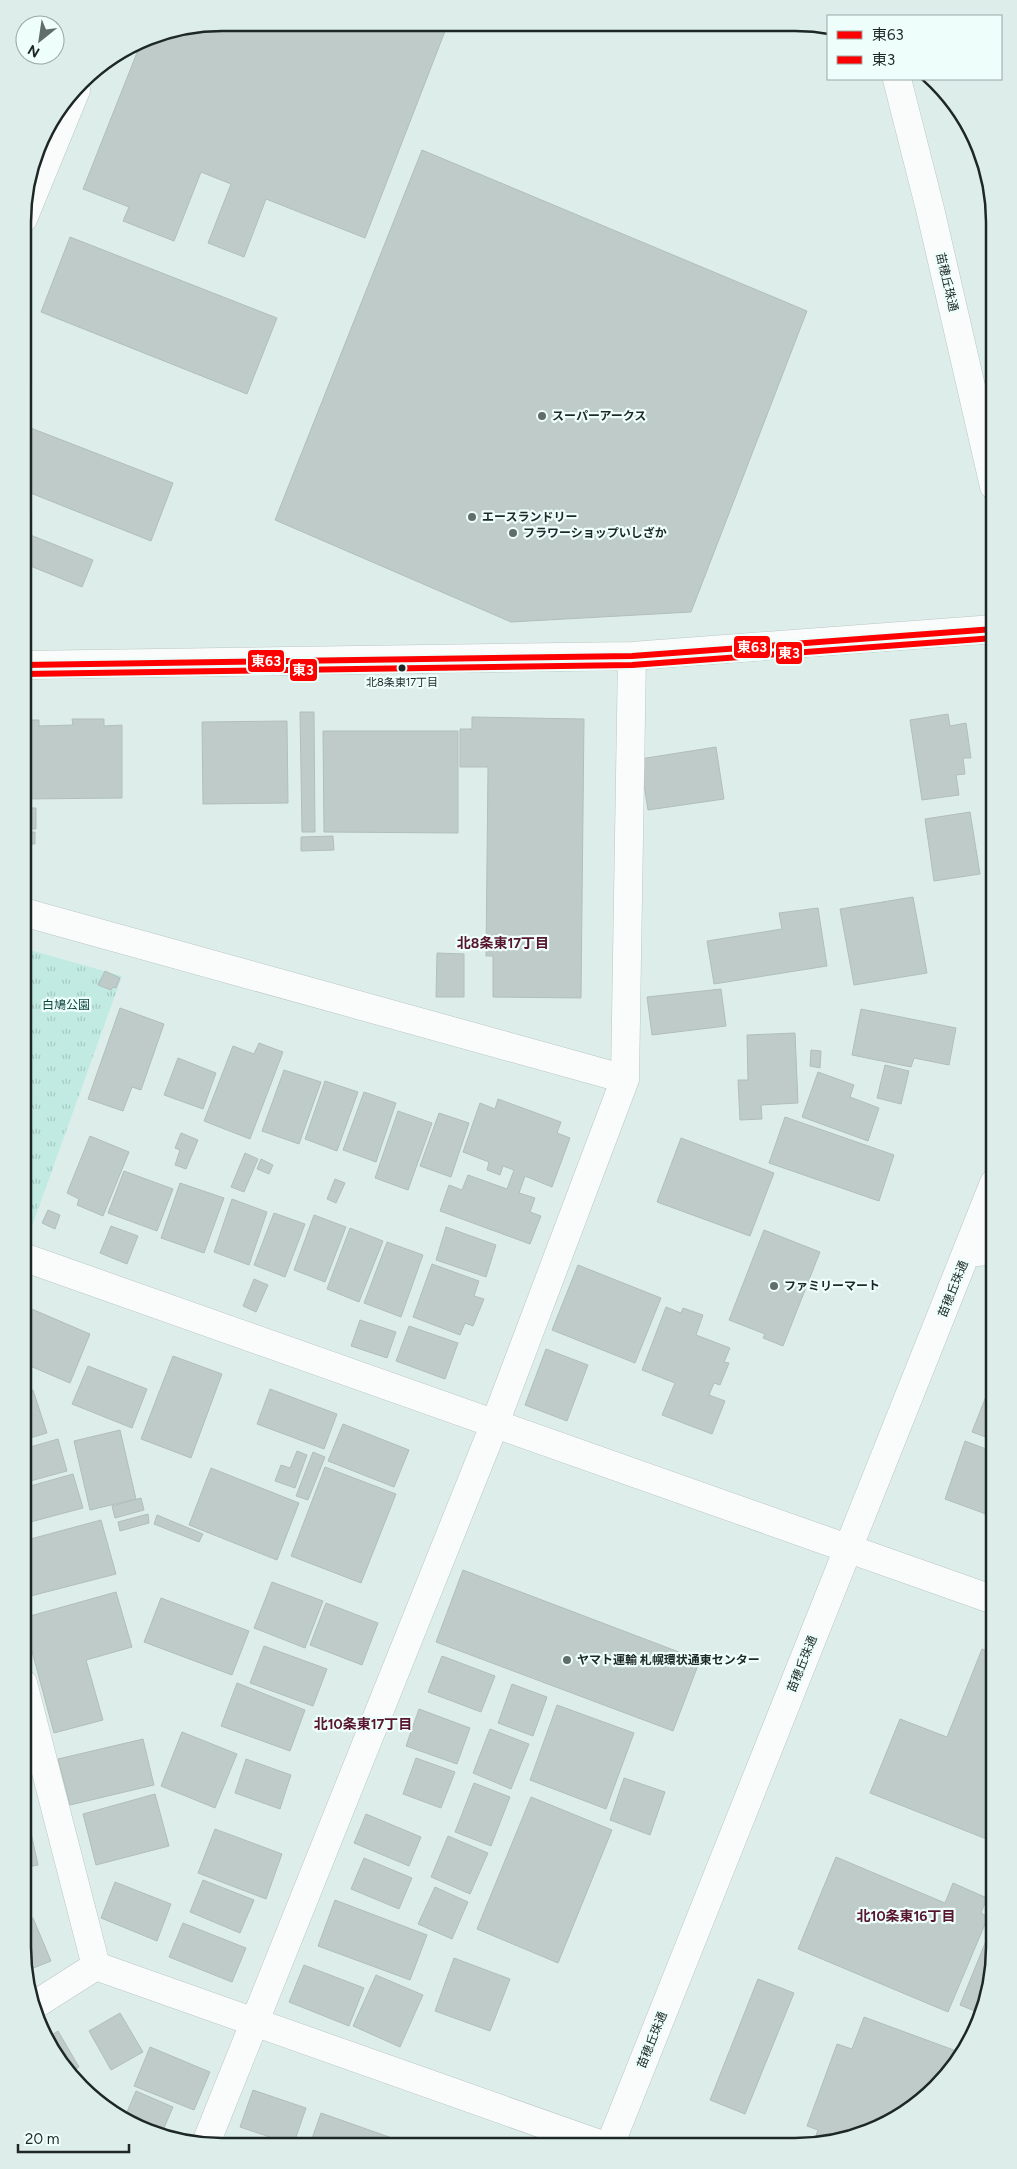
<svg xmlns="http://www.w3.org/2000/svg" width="1017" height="2169" font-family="Figtree,'Noto Sans JP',sans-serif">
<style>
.park{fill:url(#park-tufts)}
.building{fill:#bfcbc8;stroke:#b1bebb}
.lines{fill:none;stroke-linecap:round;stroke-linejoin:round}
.minor-casing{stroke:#bac6c4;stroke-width:29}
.minor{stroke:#fafcfc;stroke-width:28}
.bus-1-casing{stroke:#edfefb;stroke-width:10}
.bus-2-casing{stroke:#edfefb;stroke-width:10}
.bus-1{stroke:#f00;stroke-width:6}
.bus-2{stroke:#f00;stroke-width:6}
.poi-dot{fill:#606d6b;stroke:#edfefb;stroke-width:2}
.bus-dot{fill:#1d2826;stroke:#edfefb;stroke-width:2}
.labels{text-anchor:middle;stroke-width:4.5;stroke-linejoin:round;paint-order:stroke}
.bus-label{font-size:11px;fill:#1d2826;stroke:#edfefb}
.street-label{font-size:12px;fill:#1d2826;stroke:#edfefb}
.poi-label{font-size:12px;font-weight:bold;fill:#1d2826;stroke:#edfefb;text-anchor:start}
.park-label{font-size:12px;fill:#0c463f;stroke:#edfefb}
.neighbourhood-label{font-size:14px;font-weight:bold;fill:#58152e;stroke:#edfefb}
.rim{fill:none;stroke:#1d2826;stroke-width:2.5}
.line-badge{stroke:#edfefb;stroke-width:2}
.badge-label{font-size:14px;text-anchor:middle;font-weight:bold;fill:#fff}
</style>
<defs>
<pattern id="park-tufts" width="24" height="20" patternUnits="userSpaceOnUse" patternTransform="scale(1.25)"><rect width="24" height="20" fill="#c1ebe2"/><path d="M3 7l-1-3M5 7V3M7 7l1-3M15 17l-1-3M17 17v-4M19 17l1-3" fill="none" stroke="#a5cac2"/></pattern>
</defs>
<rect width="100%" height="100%" fill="#ddeeea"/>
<path class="park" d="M23,948L122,976L27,1240L23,1239Z"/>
<path class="building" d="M222,23L441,24L447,26L365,238L266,199L244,257L208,243L231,184L201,172L174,241L123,221L129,207L83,189L142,40L146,38Z
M422,150L807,311L691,612L511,622L275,520Z
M70,237L277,318L247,394L41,312Z
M23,425L173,483L151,541L23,490Z
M23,532L93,560L82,587L23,563Z
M300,712H314L315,832H302Z
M948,714L950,726L966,723L971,758H963L965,774L956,775L959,795L922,800L910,720Z
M472,717L584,719L581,998L493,997V956H486L488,767H460V729H472Z
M72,719H104V726L122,725V798L23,799V720H39V726L73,725Z
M287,721L288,803L203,804L202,722Z
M323,731H458V833L324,832Z
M716,747L724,799L648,810L640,759Z
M23,808H36V829H23Z
M970,812L980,874L934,881L925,819Z
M23,832H35V844H23Z
M333,836L334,850L301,851V837Z
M913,897L927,973L854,985L840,909Z
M818,908L827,966L714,984L707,941L782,929L779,913Z
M437,953L464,954V997H436Z
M105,971L120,978L116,988L113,987L111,990L98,985Z
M721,989L726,1026L652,1035L647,997Z
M120,1008L164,1024L141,1090L132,1087L123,1111L88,1099Z
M861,1009L956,1028L949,1065L914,1058L911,1067L852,1055Z
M795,1033L798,1103L761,1105L762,1119L740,1120L738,1080H748L747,1035Z
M259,1043L283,1052L250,1139L204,1121L233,1046L254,1054Z
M811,1050L821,1051L820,1068L810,1066Z
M178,1058L216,1073L203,1109L164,1095Z
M885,1065L909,1071L901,1104L877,1098Z
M284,1070L321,1082L299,1144L262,1131Z
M818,1072L854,1085L850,1097L879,1108L868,1141L802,1117Z
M325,1081L358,1092L337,1151L305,1139Z
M364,1092L396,1103L376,1162L343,1150Z
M498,1099L561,1122L557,1133L570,1138L552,1187L525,1176L519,1193L535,1198L530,1212L541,1216L530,1244L440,1211L449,1185L462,1190L468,1175L507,1189L514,1170L503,1166L500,1175L487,1170L489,1162L463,1152L480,1103L495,1109Z
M398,1111L432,1123L408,1190L375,1178Z
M439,1113L469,1123L451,1177L420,1166Z
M785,1117L894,1155L879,1201L769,1163Z
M181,1133L198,1140L186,1169L175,1165L180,1150L175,1148Z
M90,1136L129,1152L103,1216L77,1205L79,1199L67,1193Z
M681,1138L774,1173L750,1236L657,1202Z
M245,1153L258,1159L244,1192L231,1187Z
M261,1159L273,1165L269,1174L257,1169Z
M124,1171L173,1189L157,1231L108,1213Z
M335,1179L345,1183L336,1203L327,1199Z
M180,1183L224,1198L204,1253L161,1238Z
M232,1199L267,1212L249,1265L214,1252Z
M48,1210L60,1215L55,1229L42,1223Z
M274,1213L305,1224L285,1277L254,1265Z
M314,1215L346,1227L325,1282L294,1270Z
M111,1226L138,1236L127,1264L100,1253Z
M446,1227L496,1245L486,1277L436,1260Z
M350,1228L383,1241L359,1302L327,1289Z
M764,1230L820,1252L783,1346L763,1338L765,1334L729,1320Z
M387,1242L423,1255L401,1317L364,1303Z
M432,1264L479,1281L474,1296L484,1299L473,1326L465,1323L460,1335L413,1317Z
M578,1265L661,1298L635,1363L552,1330Z
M254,1279L268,1285L256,1312L243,1306Z
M27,1307L90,1334L70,1383L23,1363V1318Z
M666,1307L681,1313L683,1308L703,1315L696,1335L730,1348L724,1362L729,1363L720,1385L714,1383L709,1395L725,1401L712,1434L662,1415L675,1383L642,1370Z
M360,1320L396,1332L387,1358L351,1346Z
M409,1326L458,1343L445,1379L396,1361Z
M546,1349L588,1365L567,1421L525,1405Z
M173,1356L222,1374L191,1458L141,1439Z
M88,1366L147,1389L132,1428L72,1404Z
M992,1381L994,1382V1440L972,1432Z
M270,1389L337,1414L324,1449L257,1424Z
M33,1390L47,1433L23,1440V1393Z
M343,1424L409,1450L394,1487L328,1461Z
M120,1430L136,1499L90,1510L74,1441Z
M58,1439L67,1471L23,1483V1449Z
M965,1441L994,1452V1517L945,1499Z
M297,1451L307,1455L295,1488L275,1481L281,1465L290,1468Z
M313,1452L325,1457L308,1500L296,1496Z
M325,1467L396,1494L361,1583L291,1556Z
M211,1468L299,1503L277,1560L189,1525Z
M73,1474L83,1508L23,1524V1488Z
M141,1498L144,1510L115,1518L112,1506Z
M148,1514L149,1523L120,1531L118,1522Z
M157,1515L203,1534L199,1542L154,1524Z
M101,1520L116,1574L23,1598V1541Z
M463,1570L700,1660L673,1731L436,1642Z
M272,1582L323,1601L305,1648L254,1628Z
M116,1592L132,1647L86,1660L103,1720L54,1733L23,1618Z
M161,1598L249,1631L232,1675L144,1642Z
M326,1603L378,1623L362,1665L310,1645Z
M264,1646L327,1669L313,1706L250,1683Z
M982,1649L994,1654V1842L870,1793L900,1719L947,1737Z
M442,1656L495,1676L481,1712L428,1692Z
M237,1683L305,1710L290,1751L221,1726Z
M512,1684L547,1697L533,1736L498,1723Z
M557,1705L634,1733L606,1809L530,1780Z
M419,1709L470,1728L457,1764L406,1746Z
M490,1729L529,1744L511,1789L473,1773Z
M182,1732L237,1754L215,1808L161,1786Z
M143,1739L154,1785L70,1805L58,1759Z
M416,1758L455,1772L441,1808L403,1794Z
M246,1759L291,1775L280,1809L235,1793Z
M624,1778L665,1792L650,1835L610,1820Z
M474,1783L510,1797L491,1846L455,1832Z
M155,1794L169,1846L96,1865L83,1814Z
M531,1797L612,1830L558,1963L477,1929Z
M366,1814L421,1837L409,1866L354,1843Z
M28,1819L38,1865L23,1868V1820Z
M215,1829L282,1854L266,1899L198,1873Z
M448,1836L488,1853L470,1894L431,1877Z
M836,1857L945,1903L953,1883L987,1898L981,1913L988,1917L948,2012L798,1949Z
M364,1858L412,1878L399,1909L351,1889Z
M203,1880L254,1900L240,1933L190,1912Z
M115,1882L171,1904L157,1941L101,1918Z
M435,1887L468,1902L452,1939L418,1924Z
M335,1900L427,1935L410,1980L318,1946Z
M33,1918L51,1961L26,1971L22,1947L23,1922Z
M994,1921V1960L982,2014L960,2005Z
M183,1923L246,1948L232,1982L169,1957Z
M454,1958L510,1979L490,2031L435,2011Z
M304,1965L364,1988L349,2026L289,2002Z
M376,1975L423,1995L400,2047L353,2026Z
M758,1979L794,1993L745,2114L710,2100Z
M120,2013L143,2052L111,2070L89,2031Z
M864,2017L962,2053L953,2069L906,2113L847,2140L813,2144L818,2130L807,2126L837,2044L852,2049Z
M58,2031L79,2067L69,2073L56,2058L47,2038Z
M150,2047L210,2072L194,2110L134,2086Z
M79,2076L95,2100L74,2079Z
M253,2090L306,2108L294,2143H287L240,2127Z
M136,2091L173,2107L161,2135L134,2126L124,2119Z
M321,2113L409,2144H310Z
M226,2138L240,2143H224Z"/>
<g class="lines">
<g class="minor-casing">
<path id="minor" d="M897,79L930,209L994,486
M23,219L76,90
M23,665L632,656L994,629
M23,912L625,1079
M968,1253L994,1250
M23,1257L994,1600
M23,1683L96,1966
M96,1966L602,2145
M33,2006L96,1966
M206,2143L495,1423L625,1079L632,656
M610,2145L994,1183"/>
</g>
<use href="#minor" class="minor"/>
<g class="bus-1-casing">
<path id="bus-1" d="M23,665L632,656L994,629"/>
</g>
<g class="bus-2-casing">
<path id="bus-2" d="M23,674L632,665L994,638"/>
</g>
<use href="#bus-1" class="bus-1"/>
<use href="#bus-2" class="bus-2"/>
</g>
<g class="poi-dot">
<circle cx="542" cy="416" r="5"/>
<circle cx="472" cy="517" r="5"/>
<circle cx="513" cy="533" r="5"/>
<circle cx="774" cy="1286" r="5"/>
<circle cx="567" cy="1660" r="5"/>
</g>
<circle class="bus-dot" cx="402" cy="668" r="4.5"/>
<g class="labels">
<g class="bus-label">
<text x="402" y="686">北8条東17丁目</text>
</g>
<g class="street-label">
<text transform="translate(947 282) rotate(77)" y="4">苗穂丘珠通</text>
<text transform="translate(953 1289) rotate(-68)" y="4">苗穂丘珠通</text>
<text transform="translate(802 1664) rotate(-68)" y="4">苗穂丘珠通</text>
<text transform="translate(652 2040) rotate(-68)" y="4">苗穂丘珠通</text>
</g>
<g class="poi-label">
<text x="552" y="420">スーパーアークス</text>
<text x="482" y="521">エースランドリー</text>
<text x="523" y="537">フラワーショップいしざか</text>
<text x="784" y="1290">ファミリーマート</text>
<text x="577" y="1664">ヤマト運輸 札幌環状通東センター</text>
</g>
<g class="park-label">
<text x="66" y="1009">白鳩公園</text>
</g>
<g class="neighbourhood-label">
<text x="503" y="948">北8条東17丁目</text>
<text x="363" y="1729">北10条東17丁目</text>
<text x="906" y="1921">北10条東16丁目</text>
</g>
</g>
<path d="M0 0H1017V2169H0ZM222 31H795A191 191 0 0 1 986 222V1947A191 191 0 0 1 795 2138H222A191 191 0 0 1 31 1947V222A191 191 0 0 1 222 31Z" fill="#dcedea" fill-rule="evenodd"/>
<path class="rim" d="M222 31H795A191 191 0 0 1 986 222V1947A191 191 0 0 1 795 2138H222A191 191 0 0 1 31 1947V222A191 191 0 0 1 222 31Z"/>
<g class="line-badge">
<rect x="733" y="635" width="38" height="24" rx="5" fill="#f00"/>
<rect x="775" y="641" width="28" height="24" rx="5" fill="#f00"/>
<rect x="247" y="649" width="38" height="24" rx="5" fill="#f00"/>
<rect x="289" y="658" width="29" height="24" rx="5" fill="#f00"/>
</g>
<g class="badge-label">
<text x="752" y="652">東63</text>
<text x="789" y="658">東3</text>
<text x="266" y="666">東63</text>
<text x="303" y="675">東3</text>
</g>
<rect x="827" y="15" width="175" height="65" fill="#edfefb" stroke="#9aa8a6"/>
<rect x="837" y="31" width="25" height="8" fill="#ff0000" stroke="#9aa8a6"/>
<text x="872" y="40" font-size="15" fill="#1d2826">東63</text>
<rect x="837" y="56" width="25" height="8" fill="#ff0000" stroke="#9aa8a6"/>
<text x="872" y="65" font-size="15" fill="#1d2826">東3</text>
<g transform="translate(40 40) rotate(210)"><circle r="24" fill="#edfefb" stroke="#9aa8a6"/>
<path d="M0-4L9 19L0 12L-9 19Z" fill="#606d6b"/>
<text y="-8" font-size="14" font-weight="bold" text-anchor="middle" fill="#1d2826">N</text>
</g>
<path d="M18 2144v8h111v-8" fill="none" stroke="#1d2826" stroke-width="2.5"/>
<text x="25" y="2144" font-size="15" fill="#1d2826" stroke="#edfefb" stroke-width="4" paint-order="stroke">20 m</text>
</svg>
